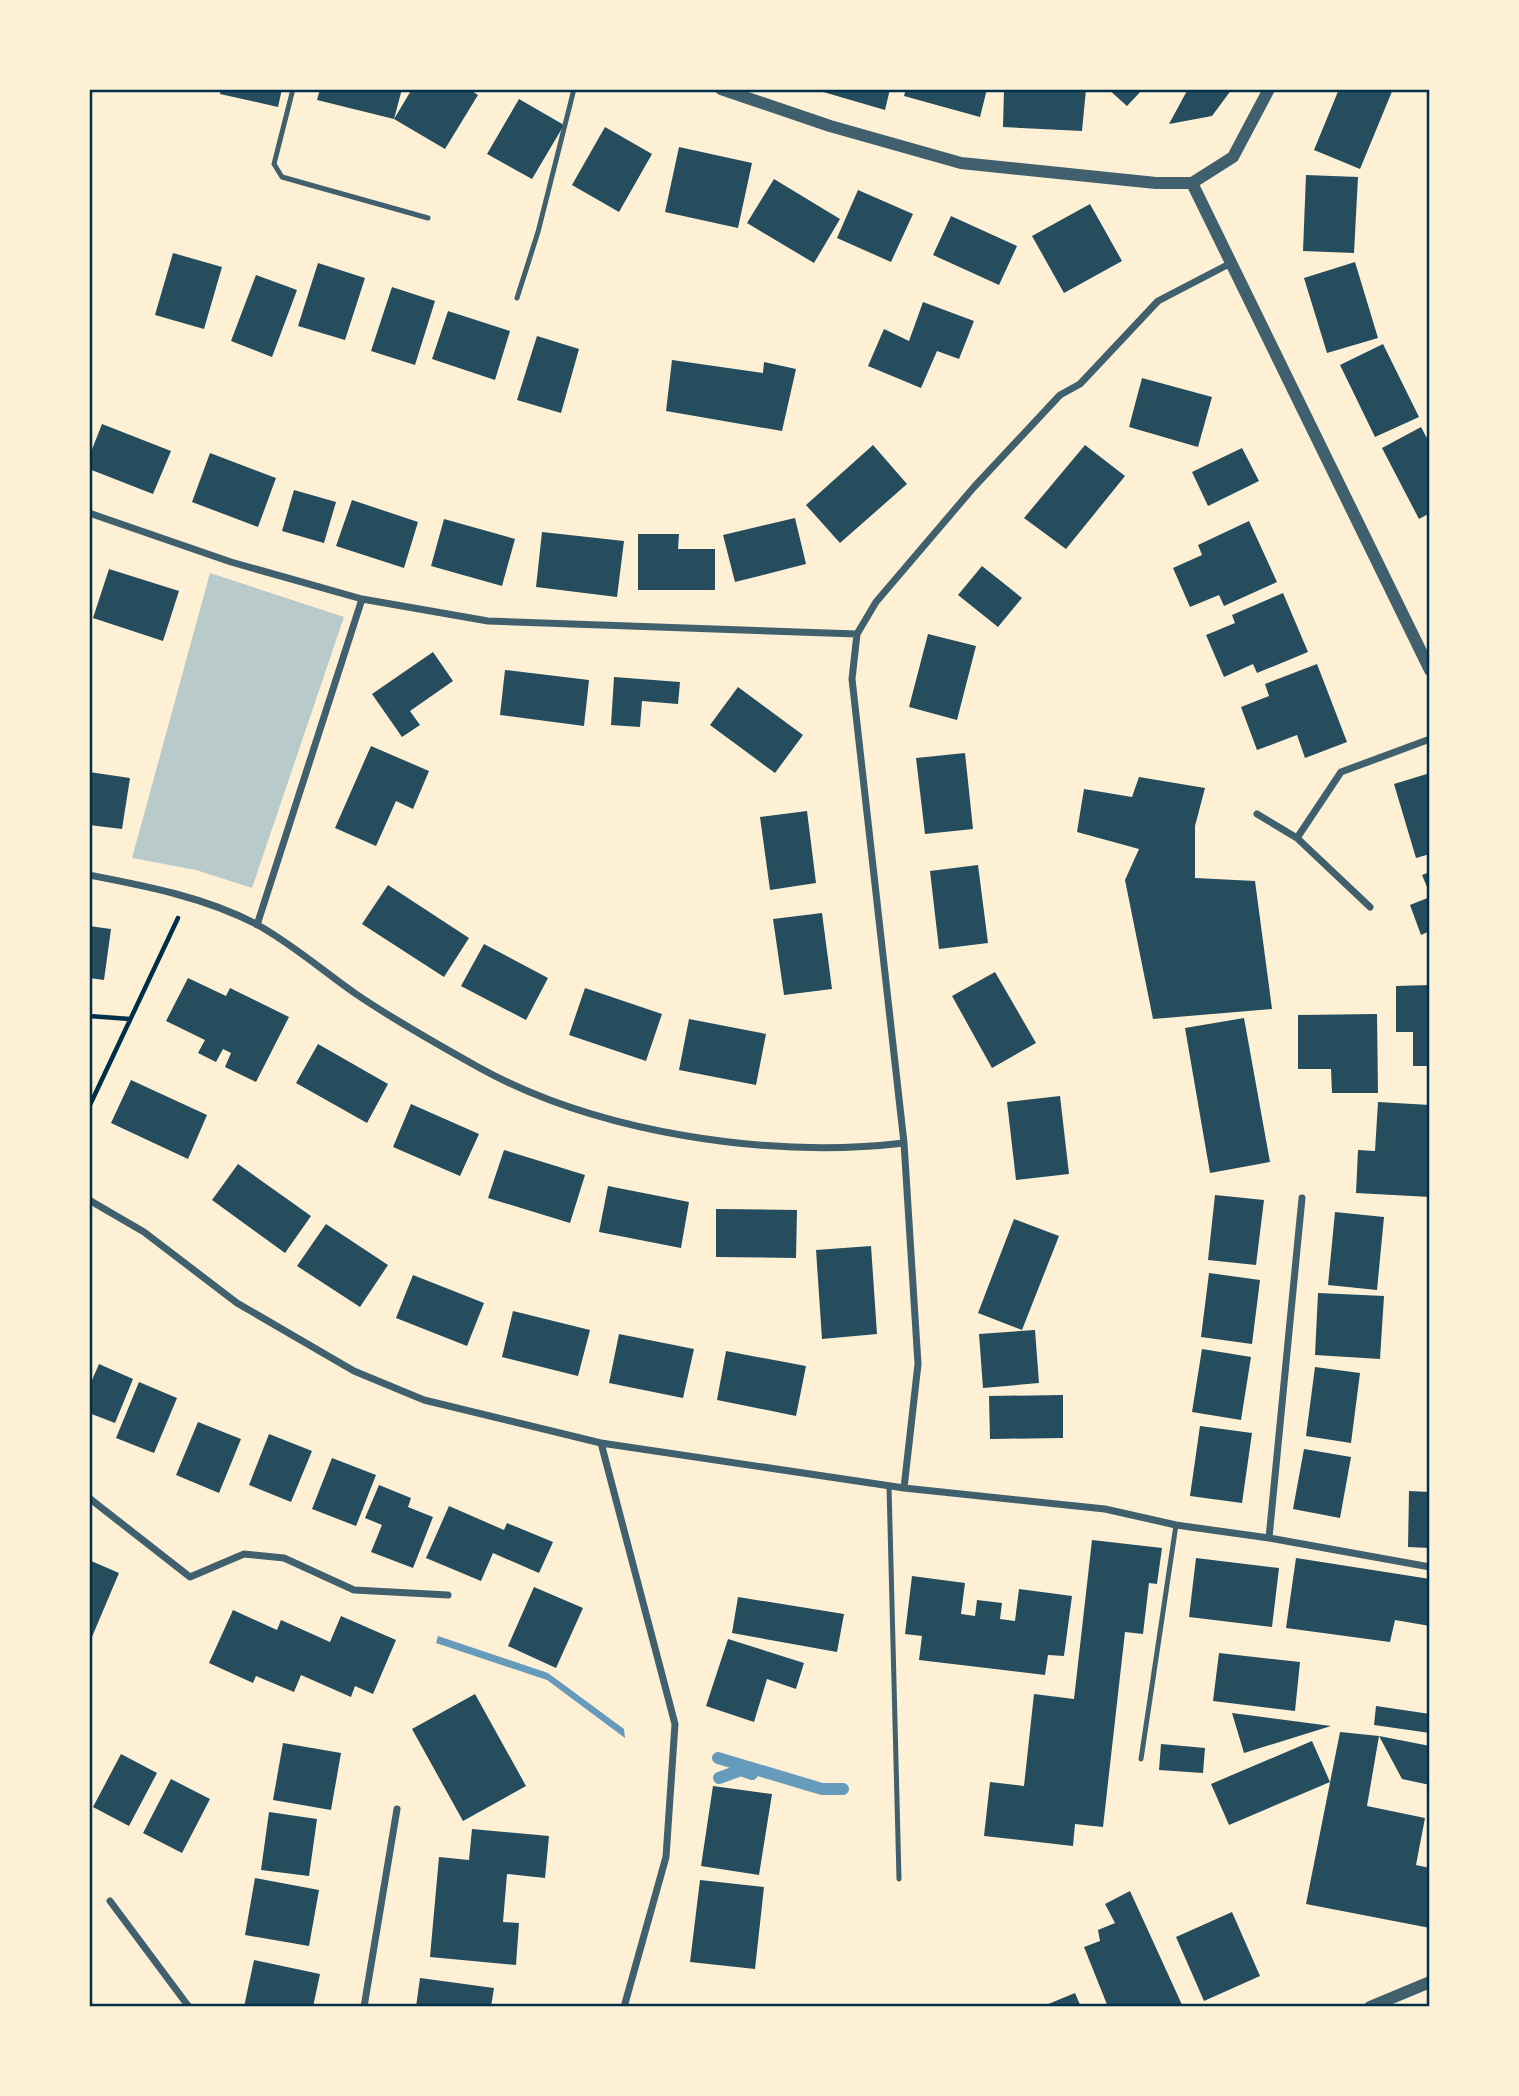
<svg xmlns="http://www.w3.org/2000/svg" width="1519" height="2096" font-family="Commissioner,sans-serif">
<style>
.green{fill:#b9caca}
.water{fill:#669bbc}
.lines{fill:none;stroke-linecap:round;stroke-linejoin:round}
.stream{stroke:#669bbc;stroke-width:12}
.building{fill:#264d5e}
.path{stroke:#003049;stroke-width:4.5}
.service{stroke:#3f606c;stroke-width:5}
.minor{stroke:#3f606c;stroke-width:7}
.tertiary{stroke:#3f606c;stroke-width:12}
.neatline{fill:none;stroke:#003049;stroke-width:2.5}
</style>
<rect width="100%" height="100%" fill="#fdf0d5"/>
<path class="green" d="M210,573L344,617L252,888L196,870L132,858Z"/>
<path class="water" d="M438,1636L548,1673L624,1729L625,1738L547,1680L436,1643Z"/>
<g class="lines">
<path class="stream" d="M718,1758L822,1789H843
M719,1778L741,1770L752,1774"/>
</g>
<path class="building" d="M221,89H282L278,107L220,94Z
M320,89H402L394,119L317,100Z
M412,89H469L478,95L445,149L394,119Z
M813,89H890L885,110Z
M906,89H987L980,117L904,96Z
M1004,89H1086L1082,131L1003,127Z
M1108,89H1143L1127,106Z
M1188,89H1232L1212,116L1169,124Z
M1339,89H1393L1360,169L1314,150Z
M519,99L564,125L532,179L487,154Z
M605,127L652,154L619,212L572,185Z
M679,147L752,163L738,228L665,212Z
M1306,175L1358,177L1354,253L1303,251Z
M774,179L840,219L814,263L747,223Z
M858,190L913,214L891,262L837,238Z
M1090,204L1122,261L1064,293L1032,236Z
M951,216L1017,246L999,285L933,255Z
M173,253L222,267L204,329L155,315Z
M1355,262L1378,338L1327,353L1304,278Z
M318,263L365,278L345,340L298,326Z
M256,275L297,290L272,357L231,341Z
M392,287L435,301L415,365L371,351Z
M923,302L974,321L959,359L937,351L921,388L868,366L884,329L909,341Z
M448,311L510,331L495,380L432,359Z
M537,336L579,349L561,413L517,400Z
M1383,344L1419,417L1375,437L1340,365Z
M672,360L763,373L764,362L796,369L782,431L666,411Z
M1142,378L1212,397L1198,447L1129,427Z
M102,424L171,451L153,494L89,469V457Z
M1421,427L1430,444V513L1419,519L1382,448Z
M873,445L907,484L840,543L806,505Z
M1085,445L1125,476L1066,549L1024,518Z
M1242,448L1259,481L1208,506L1192,472Z
M210,453L276,478L258,527L192,502Z
M294,490L336,502L324,543L282,531Z
M352,500L418,522L404,568L336,546Z
M795,518L806,564L735,582L723,535Z
M444,519L515,539L502,586L431,566Z
M1249,521L1277,582L1224,606L1219,595L1190,607L1173,568L1202,555L1198,545Z
M542,532L624,541L617,597L536,587Z
M638,534H679L678,549H715V590H638Z
M982,566L1022,598L998,627L958,595Z
M109,569L179,591L163,641L93,618Z
M1283,593L1308,652L1257,673L1253,664L1224,677L1206,635L1235,623L1232,615Z
M928,634L976,646L957,720L909,707Z
M433,652L453,681L410,711L420,725L402,737L372,694Z
M1317,664L1347,742L1305,758L1297,735L1257,750L1241,707L1269,696L1265,684Z
M505,670L589,680L584,726L500,715Z
M614,677L680,682L678,704L642,701L640,727L611,725Z
M738,687L803,735L775,773L710,725Z
M371,746L429,771L413,809L396,801L376,846L335,828Z
M965,753L973,829L925,834L916,758Z
M89,772L130,778L122,829L89,825Z
M1430,773V854L1416,858L1394,784Z
M1139,777L1205,788L1195,826V878L1255,881L1272,1009L1153,1019L1125,880L1139,849L1077,832L1084,789L1132,797Z
M807,811L816,883L770,890L760,817Z
M978,865L988,943L939,949L930,871Z
M1430,872V894L1422,875Z
M388,885L469,938L444,977L362,924Z
M1430,897V931L1421,935L1410,905Z
M822,913L832,989L784,995L773,919Z
M89,926L111,929L104,980L89,978Z
M484,944L548,978L526,1020L461,986Z
M995,972L1036,1043L992,1068L952,996Z
M188,978L226,996L230,988L289,1017L256,1082L225,1067L231,1053L223,1049L216,1062L198,1053L205,1040L166,1021Z
M1430,985V1066H1413V1032H1396V986Z
M585,988L662,1014L646,1061L569,1035Z
M1377,1014L1378,1093H1332L1331,1069H1298V1015Z
M1244,1018L1270,1162L1210,1173L1185,1028Z
M689,1019L766,1034L756,1085L679,1070Z
M318,1044L388,1084L367,1123L296,1083Z
M131,1080L207,1115L188,1159L111,1123Z
M1060,1096L1069,1174L1016,1180L1007,1102Z
M1378,1102L1430,1105V1197L1356,1193L1358,1150L1375,1151Z
M411,1104L479,1134L460,1176L393,1147Z
M504,1150L585,1175L570,1223L488,1198Z
M238,1164L311,1216L285,1253L212,1200Z
M608,1186L689,1202L681,1248L599,1232Z
M1215,1195L1264,1200L1256,1265L1208,1260Z
M716,1209L797,1210L796,1258L716,1257Z
M1335,1212L1384,1217L1377,1290L1328,1285Z
M1014,1219L1059,1236L1022,1330L978,1313Z
M326,1224L388,1265L360,1307L297,1266Z
M871,1246L877,1334L822,1339L816,1250Z
M1209,1273L1260,1280L1252,1344L1201,1337Z
M413,1275L484,1303L467,1346L396,1318Z
M1318,1293L1384,1296L1380,1359L1315,1355Z
M513,1311L590,1330L578,1376L502,1357Z
M1035,1330L1039,1383L983,1388L979,1334Z
M619,1334L694,1349L683,1398L609,1383Z
M1202,1349L1251,1357L1241,1420L1192,1412Z
M726,1351L806,1366L796,1416L717,1400Z
M99,1364L133,1379L115,1423L89,1413V1387Z
M1315,1367L1360,1373L1351,1443L1306,1436Z
M139,1382L177,1398L154,1453L116,1438Z
M1063,1395V1438L990,1439L989,1396Z
M198,1422L241,1439L219,1493L176,1475Z
M1200,1426L1252,1433L1242,1503L1190,1496Z
M269,1434L312,1451L291,1502L249,1485Z
M1304,1449L1351,1457L1340,1518L1293,1509Z
M332,1458L376,1475L356,1526L312,1509Z
M379,1485L411,1498L408,1507L433,1517L413,1568L371,1552L382,1525L365,1518Z
M1409,1491L1430,1492V1548L1408,1547Z
M449,1506L504,1530L507,1523L553,1542L539,1573L493,1553L481,1581L426,1558Z
M1092,1540L1162,1548L1157,1584L1149,1583L1143,1634L1125,1632L1103,1827L1075,1824L1073,1846L984,1836L990,1782L1024,1786L1034,1694L1074,1699Z
M1196,1558L1279,1568L1272,1627L1189,1617Z
M1296,1558L1430,1579V1626L1395,1620L1390,1642L1286,1628Z
M89,1560L119,1573L89,1644Z
M912,1576L965,1583L961,1614L975,1616L977,1600L1002,1603L1000,1619L1015,1621L1019,1589L1072,1596L1064,1656L1048,1655L1045,1675L919,1660L922,1636L905,1634Z
M534,1587L583,1608L556,1668L508,1646Z
M738,1597L844,1614L837,1652L732,1633Z
M233,1610L277,1630L281,1620L330,1642L341,1616L396,1640L373,1694L355,1686L351,1697L301,1675L294,1692L256,1676L253,1683L209,1663Z
M728,1639L804,1663L796,1689L767,1679L754,1722L706,1706Z
M1219,1653L1300,1662L1295,1711L1213,1701Z
M475,1694L526,1786L463,1821L412,1729Z
M1376,1706L1430,1714V1733L1374,1725Z
M1232,1713L1331,1726L1244,1753Z
M1340,1732L1379,1736L1367,1806L1425,1818L1416,1865L1430,1868V1928L1306,1904Z
M1379,1736L1430,1746V1785L1402,1779Z
M1312,1741L1330,1782L1229,1825L1211,1784Z
M283,1743L341,1753L331,1810L273,1800Z
M1161,1744L1205,1748L1203,1773L1159,1770Z
M121,1754L157,1773L129,1826L93,1807Z
M171,1779L210,1799L182,1853L143,1833Z
M713,1786L772,1794L759,1875L701,1866Z
M269,1812L317,1819L309,1876L261,1870Z
M472,1829L549,1836L545,1878L507,1874L503,1922L519,1923L516,1965L430,1957L439,1857L469,1860Z
M255,1878L319,1890L309,1946L245,1935Z
M700,1880L764,1887L755,1969L690,1962Z
M1130,1891L1183,2007H1108L1084,1947L1100,1941L1098,1930L1115,1923L1105,1904Z
M1232,1912L1260,1976L1204,2001L1176,1937Z
M254,1960L320,1974L313,2007H244Z
M420,1978L494,1988L491,2007H416Z
M1075,1993L1081,2007H1041Z"/>
<g class="lines">
<path class="path" d="M89,1016L130,1019
M89,1107L178,918"/>
<path class="service" d="M293,89L274,164L282,177L428,218
M517,298L538,232L574,89
M889,1486L899,1879
M1141,1759L1176,1525"/>
<path class="minor" d="M89,513L231,562L362,599L488,621L857,634
M1257,814L1297,838
M89,875C146,886 204,897 256,924C291,943 323,971 356,994C394,1020 437,1044 478,1067C597,1133 770,1159 904,1143
M1370,907L1297,838L1341,772L1430,739
M257,925L362,599
M89,1200L144,1232L237,1303L354,1371L424,1400L601,1443L904,1488L1105,1509L1176,1525L1269,1538L1430,1567
M601,1443L675,1724L666,1857L624,2007
M904,1488L918,1364L904,1143L852,679L857,634L876,602L974,487L1060,395L1080,384L1158,301L1231,263
M89,1498L190,1577L244,1554L284,1558L354,1590L448,1595
M1269,1538L1302,1198
M110,1901L189,2007
M364,2007L397,1809"/>
<path class="tertiary" d="M721,89L830,126L961,163L1156,183H1192L1233,157L1269,89
M1192,183L1430,670
M1370,2007L1430,1982"/>
</g>
<rect width="1519" height="2096" fill="none" stroke="#fdf0d5" stroke-width="182"/>
<rect x="91" y="91" width="1337" height="1914" class="neatline"/>
</svg>
